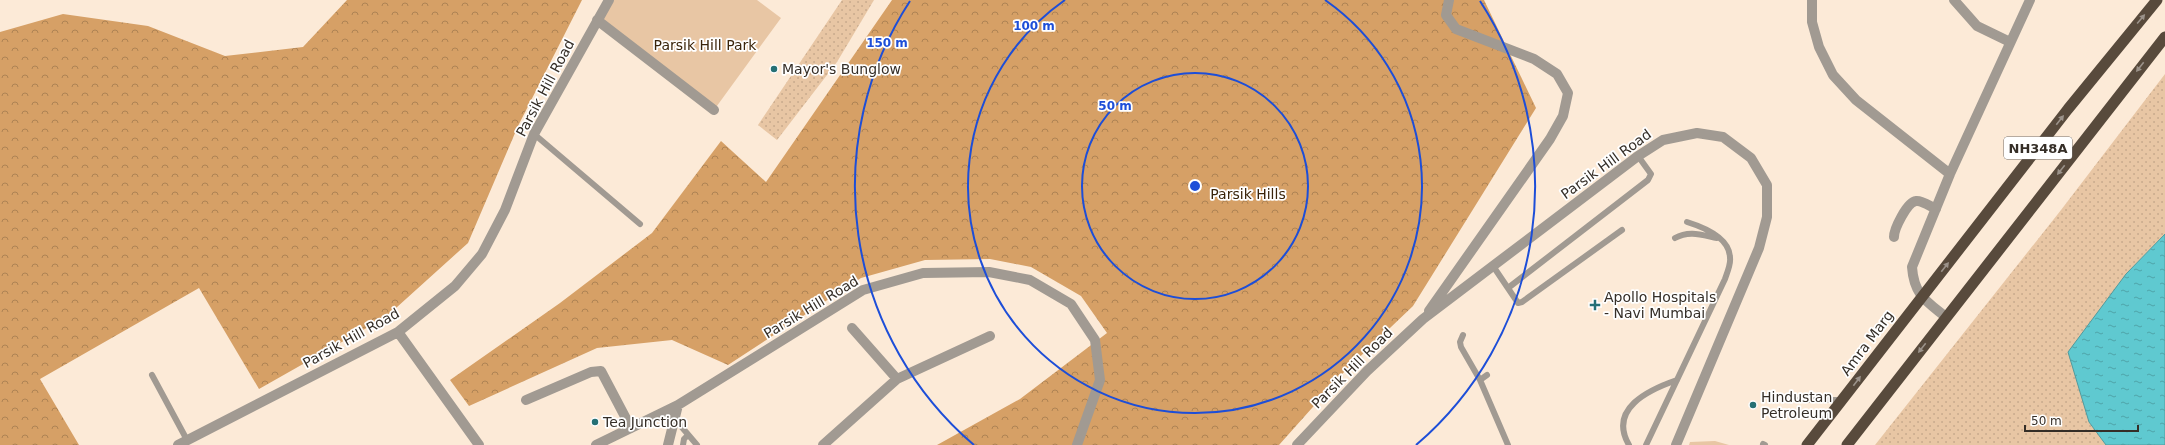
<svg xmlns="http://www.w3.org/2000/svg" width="2165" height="445" font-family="'DejaVu Sans',sans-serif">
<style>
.grass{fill:url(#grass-dots)}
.forest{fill:url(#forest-crowns)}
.park{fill:#e8c6a4}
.water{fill:url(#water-ripples);stroke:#529a9d}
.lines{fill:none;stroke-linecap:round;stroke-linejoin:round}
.service{stroke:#a19a92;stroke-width:6}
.minor{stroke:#a19a92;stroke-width:10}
.trunk{stroke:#584a3c;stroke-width:11}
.oneway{fill:#9b928a}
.ring{fill:none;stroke:#1d4ed8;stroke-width:2}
.poi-dot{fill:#257075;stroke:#fff;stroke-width:1.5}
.labels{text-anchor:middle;stroke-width:3.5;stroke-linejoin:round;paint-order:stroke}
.shield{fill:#fff;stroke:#726d68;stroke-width:1}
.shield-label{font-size:13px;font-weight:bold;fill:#352e27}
.park-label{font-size:14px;fill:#3a240a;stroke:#fff}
.poi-label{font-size:14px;fill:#352e27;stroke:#fff;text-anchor:start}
.street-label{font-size:14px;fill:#352e27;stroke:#fff}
.centre{fill:#1d4ed8;stroke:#fff;stroke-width:2}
.ring-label{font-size:12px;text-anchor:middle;font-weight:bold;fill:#1d4ed8;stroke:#fff;stroke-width:3.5;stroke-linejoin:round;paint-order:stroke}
</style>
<defs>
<pattern id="grass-dots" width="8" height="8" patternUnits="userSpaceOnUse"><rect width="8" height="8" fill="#e8c6a4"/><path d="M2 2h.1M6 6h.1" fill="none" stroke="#c8aa8d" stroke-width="1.8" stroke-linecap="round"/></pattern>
<pattern id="forest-crowns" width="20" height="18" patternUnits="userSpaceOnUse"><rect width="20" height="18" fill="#d6a066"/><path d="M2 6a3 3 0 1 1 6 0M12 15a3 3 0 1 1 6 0" fill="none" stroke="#ae8354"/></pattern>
<pattern id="water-ripples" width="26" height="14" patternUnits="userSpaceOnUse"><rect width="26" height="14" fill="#5fc9d0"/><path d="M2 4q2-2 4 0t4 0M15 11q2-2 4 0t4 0" fill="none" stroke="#4fa4a9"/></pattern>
</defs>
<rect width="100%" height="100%" fill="#fcead7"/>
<path class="grass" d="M842,0H874L837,62L777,140L758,125Z
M2165,74V234L2126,274L2089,422L2106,445H1875L2061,210Z"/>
<path class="forest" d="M347,0H582L518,126L468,243L386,317L259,389L199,288L40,379L79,445H0V32L63,14L148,26L225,56L303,47Z
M892,0H1484L1536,108L1413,306L1345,371L1279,445H937L1020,399L1107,333L1081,296L1031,267L990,259L925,260L861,278L728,365L672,340L597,348L469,406L450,380L560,303L652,233L721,141L766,182Z"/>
<path class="park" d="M609,0H757L781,18L714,110L597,20Z
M1715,441L1729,445H1689L1690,442Z"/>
<path class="water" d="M2165,234V445H2106L2089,422L2068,352L2126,274Z"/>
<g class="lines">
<path class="service" d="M534,134L640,224
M1675,238C1689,230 1702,235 1717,238
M1493,266L1518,303L1522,302L1622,230
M1508,288L1648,180L1651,174L1638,156
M1463,335L1460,342L1461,347L1480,380
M152,375L187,440
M1487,375L1480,380L1508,445
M1797,400H1843
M674,418L697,445
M1763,444L1765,445
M683,445L684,439L688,435
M1629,445C1608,409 1648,390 1677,380
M1646,445L1725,279C1727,273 1731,264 1730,258C1730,238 1703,227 1687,222"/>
<path class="minor" d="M1812,0V22L1819,47L1833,75L1856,100L1950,174
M1954,0L1977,26L2010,42
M597,20L714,110
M1894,237C1894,229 1907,202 1916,201C1922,200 1931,207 1936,209
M1429,311L1550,139L1563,116L1568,93L1557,74L1534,59L1456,29L1446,15L1449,0
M1946,317C1926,301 1914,295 1912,267L1950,174L2030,0
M398,332L479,445
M897,379L990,336
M526,400L591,372L601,371L631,428
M178,445L398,332L455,286L482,254L505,210L534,134L609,0
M596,445L678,405L863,290L923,273L989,272L1030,280L1071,304L1095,340L1100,380L1077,445
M668,445L678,405
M823,445L897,379L852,328
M1297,445L1367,371L1423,319L1638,156L1663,140L1697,133L1723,137L1751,158L1767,185V217L1759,248L1676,445"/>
<path class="trunk" d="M1807,445L2068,109L2157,0
M1847,445L2165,37"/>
</g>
<defs><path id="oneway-solid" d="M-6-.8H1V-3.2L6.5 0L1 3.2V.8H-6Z"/></defs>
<g class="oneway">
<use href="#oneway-solid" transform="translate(2141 19) rotate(-50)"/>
<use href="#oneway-solid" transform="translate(2140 67) rotate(128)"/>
<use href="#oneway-solid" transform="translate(2060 120) rotate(-52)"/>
<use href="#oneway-solid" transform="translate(2061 170) rotate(128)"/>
<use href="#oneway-solid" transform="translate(1945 267) rotate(-52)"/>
<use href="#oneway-solid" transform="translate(1922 348) rotate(128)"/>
<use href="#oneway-solid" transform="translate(1857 381) rotate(-53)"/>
</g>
<g class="ring">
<circle cx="1195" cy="186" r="113"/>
<path d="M1325 0A227 227 0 1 1 1065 0"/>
<path d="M974 445A340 340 0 0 1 910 1M1480 1A340 340 0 0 1 1416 445"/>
</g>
<g class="poi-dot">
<circle cx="774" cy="69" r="4"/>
<path d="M1593 299h4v4h4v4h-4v4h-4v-4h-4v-4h4z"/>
<circle cx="1753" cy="405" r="4"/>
<circle cx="595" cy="422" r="4"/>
</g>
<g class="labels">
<rect class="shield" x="2004" y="137" width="68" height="22" rx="3"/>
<g class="shield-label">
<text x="2038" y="153">NH348A</text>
</g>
<g class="park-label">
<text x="705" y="50">Parsik Hill Park</text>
<text x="1248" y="199">Parsik Hills</text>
</g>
<g class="poi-label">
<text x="782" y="74">Mayor's Bunglow</text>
<text x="1604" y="302">Apollo Hospitals<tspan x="1604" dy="16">- Navi Mumbai</tspan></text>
<text x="1761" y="402">Hindustan<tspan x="1761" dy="16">Petroleum</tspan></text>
<text x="603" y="427">Tea Junction</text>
</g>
<g class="street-label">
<text transform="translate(545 88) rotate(-62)" y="5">Parsik Hill Road</text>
<text transform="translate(1606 164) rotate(-36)" y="5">Parsik Hill Road</text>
<text transform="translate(811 307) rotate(-31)" y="5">Parsik Hill Road</text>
<text transform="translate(351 338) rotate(-29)" y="5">Parsik Hill Road</text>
<text transform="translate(1867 343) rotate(-53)" y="5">Amra Marg</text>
<text transform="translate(1352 368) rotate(-45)" y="5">Parsik Hill Road</text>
</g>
</g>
<circle cx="1195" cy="186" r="6" class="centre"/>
<g class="ring-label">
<text x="1034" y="30">100 m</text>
<text x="887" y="47">150 m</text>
<text x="1115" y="110">50 m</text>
</g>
<path d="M2025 425v6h113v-6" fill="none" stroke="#352e27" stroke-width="2"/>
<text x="2031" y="425" font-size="12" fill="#352e27" stroke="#ffffff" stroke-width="3" paint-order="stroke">50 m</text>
</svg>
